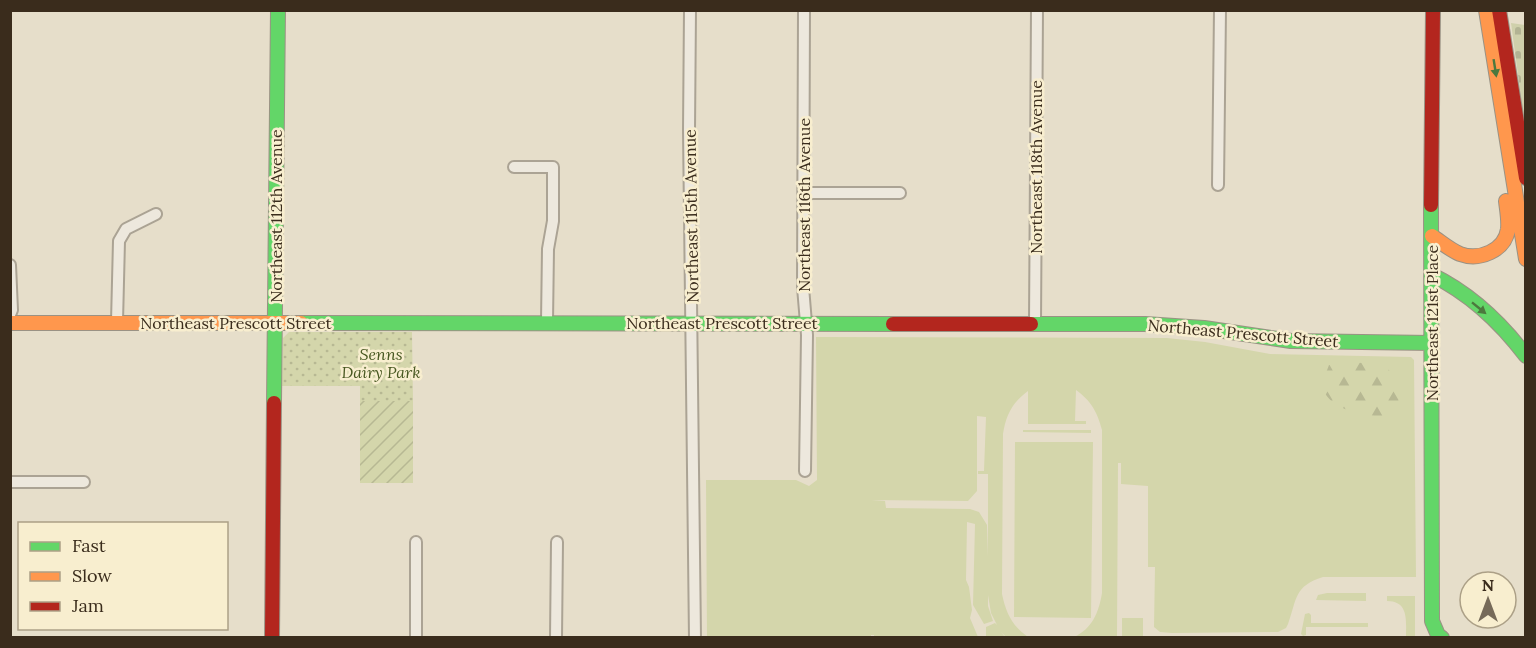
<svg xmlns="http://www.w3.org/2000/svg" width="1536" height="648" font-family="Lora,serif">
<style>
.grass{fill:#d4d6ab;fill-rule:evenodd}
.forest{fill:url(#forest-firs)}
.cemetery{fill:url(#cemetery-stones)}
.park{fill:url(#park-dots)}
.garden{fill:url(#garden-furrows)}
.lines{fill:none;stroke-linecap:round;stroke-linejoin:round}
.street-casing{stroke:#aba394;stroke-width:14}
.fast-casing{stroke:#9a9284;stroke-width:16}
.slow-casing{stroke:#9a9284;stroke-width:16}
.jam-casing{stroke:#9a9284;stroke-width:16}
.street{stroke:#ede8dd;stroke-width:10}
.fast{stroke:#63d668;stroke-width:14}
.slow{stroke:#ff974d;stroke-width:14}
.jam{stroke:#b3261e;stroke-width:14}
.oneway{fill:#4c783e}
.labels{text-anchor:middle;stroke-width:5;stroke-linejoin:round;paint-order:stroke}
.street-label{font-size:16px;fill:#3a2c1c;stroke:#f8eecf}
.park-label{font-size:16px;font-style:italic;fill:#485821;stroke:#f8eecf}
</style>
<defs>
<pattern id="forest-firs" width="22" height="20" patternUnits="userSpaceOnUse" patternTransform="scale(1.5)"><rect width="22" height="20" fill="#d4d6ab"/><path d="M5 1l3.5 6h-7zM16 11l3.5 6h-7z" fill="#b7b893"/></pattern>
<pattern id="cemetery-stones" width="16" height="16" patternUnits="userSpaceOnUse" patternTransform="scale(1.5)"><rect width="16" height="16" fill="#cfd0ab"/><path d="M2 7V4a2 2 0 0 1 4 0v3zM10 15v-3a2 2 0 0 1 4 0v3z" fill="#b2b393"/></pattern>
<pattern id="park-dots" width="8" height="8" patternUnits="userSpaceOnUse" patternTransform="scale(1.5)"><rect width="8" height="8" fill="#d4d6ab"/><path d="M2 2h.1M6 6h.1" fill="none" stroke="#b7b893" stroke-width="1.8" stroke-linecap="round"/></pattern>
<pattern id="garden-furrows" width="10" height="10" patternUnits="userSpaceOnUse" patternTransform="scale(1.5)"><rect width="10" height="10" fill="#d4d6ab"/><path d="M-1 1l2-2M0 10L10 0M9 11l2-2" fill="none" stroke="#b7b893"/></pattern>
</defs>
<rect width="100%" height="100%" fill="#e6deca"/>
<path class="grass" d="M816,337L1167,338L1205,342L1270,354L1411,357L1414,360L1416,577H1323C1294,586 1297,599 1288,624L1286,628L1278,632L1172,633L1160,632L1154,627L1155,567H1148V486L1121,484V463H1118L1117,637H1074C1092,629 1099,612 1102,593V430C1097,411 1091,401 1076,390L1075,421H1086V424H1028V391C1012,403 1006,415 1003,434L1002,594C1006,613 1012,626 1028,637H1006L1001,632L1005,637H986V627L995,623L997,625L991,613L988,595V606L993,621L984,624L973,605L975,524L967,522L966,580L969,587L972,610L970,618L978,637L874,638V635H871V638L707,637L706,480H796L809,486L817,480ZM977,416L986,417L984,471H978V474H988V557L987,525L979,512L970,509L886,508L885,501L871,500L968,501L977,491Z
M1023,430H1091V433L1023,432Z
M1015,442H1093L1091,618L1014,617Z
M1327,593H1366V601L1316,600L1318,595Z
M1387,596H1415V637H1406C1406,621 1409,601 1387,601Z
M1309,613L1311,615V623H1368V627H1306V635L1303,636L1301,634L1305,614Z
M1122,618H1143V637H1122Z"/>
<path class="forest" d="M1348,362L1377,364L1387,367L1401,389L1398,404L1391,417C1372,417 1323,411 1323,384C1323,378 1327,371 1329,365Z"/>
<path class="cemetery" d="M1511,23L1525,25V127V126Z"/>
<path class="park" d="M289,332H412L413,401H360V386H282L283,338Z"/>
<path class="garden" d="M360,401H413V483H360Z"/>
<g class="lines">
<g class="street-casing">
<path id="street" d="M690,10L689,130L695,638
M804,10L803,287L807,335L805,471
M514,167H553V221L548,249L547,322
M1218,185L1220,10
M804,193H900
M10,265L12,310L10,315
M117,322L119,241L126,229L156,214
M1035,324L1037,10
M10,482H84
M416,638V542
M556,638L557,542"/>
</g>
<g class="fast-casing">
<path id="fast" d="M1431,205L1432,621L1438,635L1442,638
M1432,275C1469,293 1501,323 1526,356
M301,323L893,324
M1031,324H1145L1204,328L1291,341L1432,343
M274,403L278,10"/>
</g>
<g class="slow-casing">
<path id="slow" d="M1486,10L1526,259
M1432,236C1441,242 1450,250 1460,254C1479,261 1505,251 1508,229C1509,220 1507,210 1506,201
M10,323H301"/>
</g>
<g class="jam-casing">
<path id="jam" d="M1499,10L1526,178
M1431,205L1433,10
M893,324H1031
M272,638L274,403"/>
</g>
<use href="#street" class="street"/>
<use href="#fast" class="fast"/>
<use href="#slow" class="slow"/>
<use href="#jam" class="jam"/>
</g>
<defs><path id="oneway-solid" d="M-6-.8H1V-3.2L6.5 0L1 3.2V.8H-6Z" transform="scale(1.5)"/></defs>
<g class="oneway">
<use href="#oneway-solid" transform="translate(1495 68) rotate(81)"/>
<use href="#oneway-solid" transform="translate(1479 308) rotate(39)"/>
</g>
<g class="labels">
<g class="street-label">
<text transform="translate(1036 167) rotate(-90)" y="6">Northeast 118th Avenue</text>
<text transform="translate(804 205) rotate(-90)" y="6">Northeast 116th Avenue</text>
<text transform="translate(276 216) rotate(-90)" y="6">Northeast 112th Avenue</text>
<text transform="translate(691 216) rotate(-91)" y="6">Northeast 115th Avenue</text>
<text x="236" y="329">Northeast Prescott Street</text>
<text x="722" y="329">Northeast Prescott Street</text>
<text transform="translate(1432 323) rotate(-90)" y="6">Northeast 121st Place</text>
<text transform="translate(1243 333) rotate(5)" y="6">Northeast Prescott Street</text>
</g>
<g class="park-label">
<text x="381" y="360">Senns<tspan x="381" dy="18">Dairy Park</tspan></text>
</g>
</g>
<rect width="1536" height="648" fill="none" stroke="#3a2c1c" stroke-width="24"/>
<rect x="18" y="522" width="210" height="108" fill="#f8eecf" stroke="#aca087" stroke-width="1.5"/>
<rect x="30" y="542" width="30" height="9" fill="#63d668" stroke="#aca087" stroke-width="1.5"/>
<text x="72" y="552" font-size="18" fill="#3a2c1c">Fast</text>
<rect x="30" y="572" width="30" height="9" fill="#ff974d" stroke="#aca087" stroke-width="1.5"/>
<text x="72" y="582" font-size="18" fill="#3a2c1c">Slow</text>
<rect x="30" y="602" width="30" height="9" fill="#b3261e" stroke="#aca087" stroke-width="1.5"/>
<text x="72" y="612" font-size="18" fill="#3a2c1c">Jam</text>
<g transform="translate(1488 600)"><circle r="28" fill="#f8eecf" stroke="#aca087" stroke-width="1.5"/>
<path d="M0-4.5L10 22L0 15L-10 22Z" fill="#766a59"/>
<text y="-9" font-size="16" font-weight="bold" text-anchor="middle" fill="#3a2c1c">N</text>
</g>
</svg>
